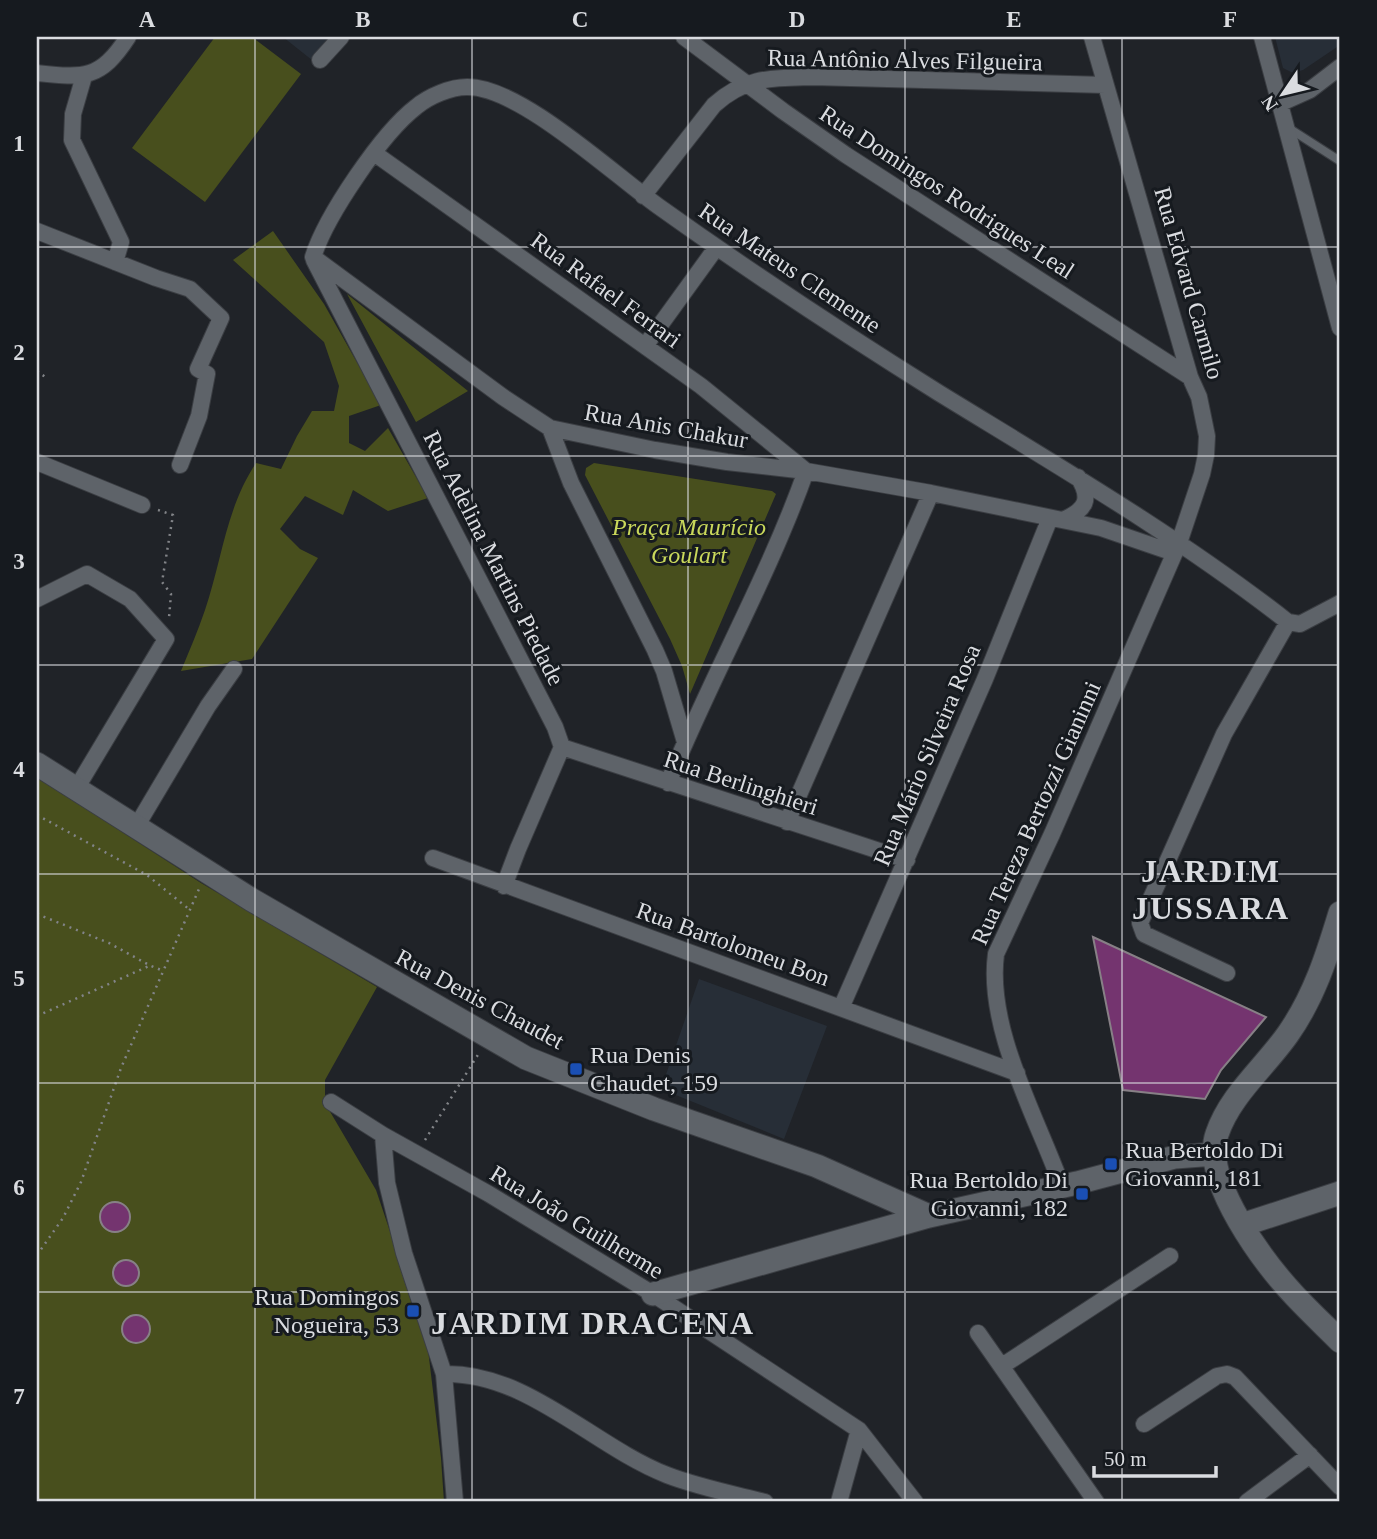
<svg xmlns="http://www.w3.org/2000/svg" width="1377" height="1539" font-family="'Times New Roman',serif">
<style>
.built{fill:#272e37}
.green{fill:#484f1d}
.building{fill:#74346f;stroke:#878086;stroke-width:2}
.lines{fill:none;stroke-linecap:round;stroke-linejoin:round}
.lane-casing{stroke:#3b3e43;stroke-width:10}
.street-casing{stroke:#3b3e43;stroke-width:18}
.secondary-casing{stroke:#3b3e43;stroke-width:25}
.path{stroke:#828488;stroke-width:2.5;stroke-dasharray:2 5;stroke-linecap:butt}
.lane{stroke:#5e6369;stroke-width:8}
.street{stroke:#5e6369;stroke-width:16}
.secondary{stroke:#5e6369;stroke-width:23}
.grid{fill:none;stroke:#dadce0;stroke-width:2;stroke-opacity:0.55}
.transit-dot{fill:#1a4fb4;stroke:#161a1f;stroke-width:2.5}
.labels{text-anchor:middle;stroke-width:6;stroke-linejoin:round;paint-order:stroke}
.street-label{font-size:24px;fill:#dadce0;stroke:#161a1f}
.park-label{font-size:24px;font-style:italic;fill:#c9d85b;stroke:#161a1f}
.poi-label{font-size:24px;fill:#dadce0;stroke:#161a1f;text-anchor:start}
.district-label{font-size:32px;font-weight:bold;letter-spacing:2px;fill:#dadce0;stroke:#161a1f}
.neatline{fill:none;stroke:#dadce0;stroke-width:2.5}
.grid-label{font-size:23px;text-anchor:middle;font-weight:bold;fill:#dadce0}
</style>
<rect width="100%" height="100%" fill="#202328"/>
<path class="built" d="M283,37H345L322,68Z
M1275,37H1340V45L1303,70L1293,73L1283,68Z
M699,979L827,1026L784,1139L661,1089Z"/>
<path class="green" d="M215,37H252L301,74L205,202L132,148Z
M273,231L324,304L381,405L349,416V443L365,451L388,428L428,498L388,511L353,490L343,515L305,496L280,529L300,549L318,558L252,659L181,671C189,651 198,631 205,610C222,560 226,508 256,463L281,469L297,436L312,411H334L339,386L324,342L233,260Z
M347,294L468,391L416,422Z
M594,463L772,491L776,494L690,694L682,666L670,639L585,475L586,468Z
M37,777L201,883L377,987L325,1080V1103L376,1190L427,1341L441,1458L444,1502H37Z"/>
<path class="building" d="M1093,937L1266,1017L1221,1070L1205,1099L1123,1090Z
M100 1217a15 15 0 1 1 30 0a15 15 0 1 1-30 0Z
M113 1273a13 13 0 1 1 26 0a13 13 0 1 1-26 0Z
M122 1329a14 14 0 1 1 28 0a14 14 0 1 1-28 0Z"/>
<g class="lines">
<g class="lane-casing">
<path id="lane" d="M1287,127L1340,161"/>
</g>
<g class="street-casing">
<path id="street" d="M684,37L783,111L846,155L1190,377
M1262,37L1340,328
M320,60L341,37
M37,73C84,78 100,80 128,37
M84,76L73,114L72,140L121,242L115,262
M1279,104L1310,90L1340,67
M374,153L701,386L806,471C768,578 711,677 668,783
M643,196L714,105C746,76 773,78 813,77L1105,85
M37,231L156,278L190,289L221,318L198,369L207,374L199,416L180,465
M313,257C326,216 382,133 416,107C429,96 451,87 467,87C519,86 613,174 658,206C749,271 843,333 939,393C1058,466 1178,536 1288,622L1300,624L1340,603
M313,257L503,397L550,428L655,450L727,462L806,471L931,493L1101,528L1174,553
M314,260L555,727L562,747L518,849L504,886
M645,346L716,248
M550,428L571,483L655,650L664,671L685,742
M37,462L142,505
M1063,520C1086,510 1092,499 1078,477
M37,599L87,574L130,599L166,639L76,789
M562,747L907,860
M787,822L931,493
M136,827L208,706L234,669
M433,858L1017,1073
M1227,973L1144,934L1140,923L1224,734L1288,622
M841,1008L985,679L1050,518
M331,1102L383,1135L489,1194L653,1294L859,1430L915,1502
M383,1135L387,1183L404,1253L444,1374L455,1502
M1062,1187C1037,1117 986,1029 996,954L1052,834L1179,543L1202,474L1206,455L1207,436L1199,397L1190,377L1092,37
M978,1333L1096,1502
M1002,1366L1170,1256
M444,1374C527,1372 593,1446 667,1475C698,1487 733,1494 765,1502
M1144,1424L1217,1376L1227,1374L1235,1377L1340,1487
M839,1502L859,1430
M1247,1502L1310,1455"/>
</g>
<g class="secondary-casing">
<path id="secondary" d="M37,764L252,900L526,1058L654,1109L817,1166L929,1216
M1340,913C1327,956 1314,997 1288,1034C1265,1067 1230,1095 1217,1134C1201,1180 1265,1264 1295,1296C1310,1312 1325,1326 1340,1341
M1242,1225L1340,1193
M653,1294L929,1216L1077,1183L1175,1157L1215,1154"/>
</g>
<path class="path" d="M37,371L48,379
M158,510L173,515L162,582L171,594L169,618
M37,815L147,875L190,910
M37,914L109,943L149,965L161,970
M37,1016L149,966
M425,1140L479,1053
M37,1255L63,1218L81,1182L121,1068L199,889"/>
<use href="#lane" class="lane"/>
<use href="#street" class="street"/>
<use href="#secondary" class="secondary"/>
</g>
<path class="grid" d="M255,37V1502M472,37V1502M688,37V1502M905,37V1502M1122,37V1502M37,247H1340M37,456H1340M37,665H1340M37,874H1340M37,1083H1340M37,1292H1340"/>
<g class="transit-dot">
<rect x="569" y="1062" width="14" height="14" rx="3.5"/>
<rect x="1104" y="1157" width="14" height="14" rx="3.5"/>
<rect x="1075" y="1187" width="14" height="14" rx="3.5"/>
<rect x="406" y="1304" width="14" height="14" rx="3.5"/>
</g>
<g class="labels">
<g class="street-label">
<text transform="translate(905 60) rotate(1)" y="8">Rua Antônio Alves Filgueira</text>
<text transform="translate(947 192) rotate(33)" y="8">Rua Domingos Rodrigues Leal</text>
<text transform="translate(790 268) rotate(34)" y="8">Rua Mateus Clemente</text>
<text transform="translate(1189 283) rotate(74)" y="8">Rua Edvard Carmilo</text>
<text transform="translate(606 290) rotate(36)" y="8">Rua Rafael Ferrari</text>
<text transform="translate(666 426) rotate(10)" y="8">Rua Anis Chakur</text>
<text transform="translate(494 558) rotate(63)" y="8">Rua Adelina Martins Piedade</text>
<text transform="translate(927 755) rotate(-67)" y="8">Rua Mário Silveira Rosa</text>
<text transform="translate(741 783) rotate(18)" y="8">Rua Berlinghieri</text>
<text transform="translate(1036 813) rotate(-66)" y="8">Rua Tereza Bertozzi Gianinni</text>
<text transform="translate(733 944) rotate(20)" y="8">Rua Bartolomeu Bon</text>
<text transform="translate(480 999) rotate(28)" y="8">Rua Denis Chaudet</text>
<text transform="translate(577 1222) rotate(31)" y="8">Rua João Guilherme</text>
</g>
<g class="park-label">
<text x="689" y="535">Praça Maurício<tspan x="689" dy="28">Goulart</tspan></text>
</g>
<g class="poi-label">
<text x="590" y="1063">Rua Denis<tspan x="590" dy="28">Chaudet, 159</tspan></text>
<text x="1125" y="1158">Rua Bertoldo Di<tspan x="1125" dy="28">Giovanni, 181</tspan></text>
<text x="1068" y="1188" text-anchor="end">Rua Bertoldo Di<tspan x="1068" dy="28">Giovanni, 182</tspan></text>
<text x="399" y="1305" text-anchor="end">Rua Domingos<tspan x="399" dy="28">Nogueira, 53</tspan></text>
</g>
<g class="district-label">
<text x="1211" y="882">JARDIM<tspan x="1211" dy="37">JUSSARA</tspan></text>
<text x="593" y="1334">JARDIM DRACENA</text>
</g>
</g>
<rect width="1377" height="1539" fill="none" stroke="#161a1f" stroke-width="77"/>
<g transform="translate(1283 94) rotate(235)" stroke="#161a1f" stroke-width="5" paint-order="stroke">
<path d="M0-5L12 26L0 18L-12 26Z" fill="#dadce0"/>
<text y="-10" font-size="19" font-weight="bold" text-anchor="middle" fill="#dadce0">N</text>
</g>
<path d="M1094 1466v10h122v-10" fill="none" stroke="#dadce0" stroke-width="3.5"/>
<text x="1104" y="1466" font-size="21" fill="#dadce0" stroke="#161a1f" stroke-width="5" paint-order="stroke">50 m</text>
<rect x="38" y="38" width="1300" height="1462" class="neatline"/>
<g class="grid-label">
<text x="147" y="27">A</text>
<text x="363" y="27">B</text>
<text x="580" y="27">C</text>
<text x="797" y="27">D</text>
<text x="1014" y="27">E</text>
<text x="1230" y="27">F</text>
<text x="19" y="151">1</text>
<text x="19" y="360">2</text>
<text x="19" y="569">3</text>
<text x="19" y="777">4</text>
<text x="19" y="986">5</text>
<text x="19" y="1195">6</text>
<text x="19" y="1404">7</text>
</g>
</svg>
